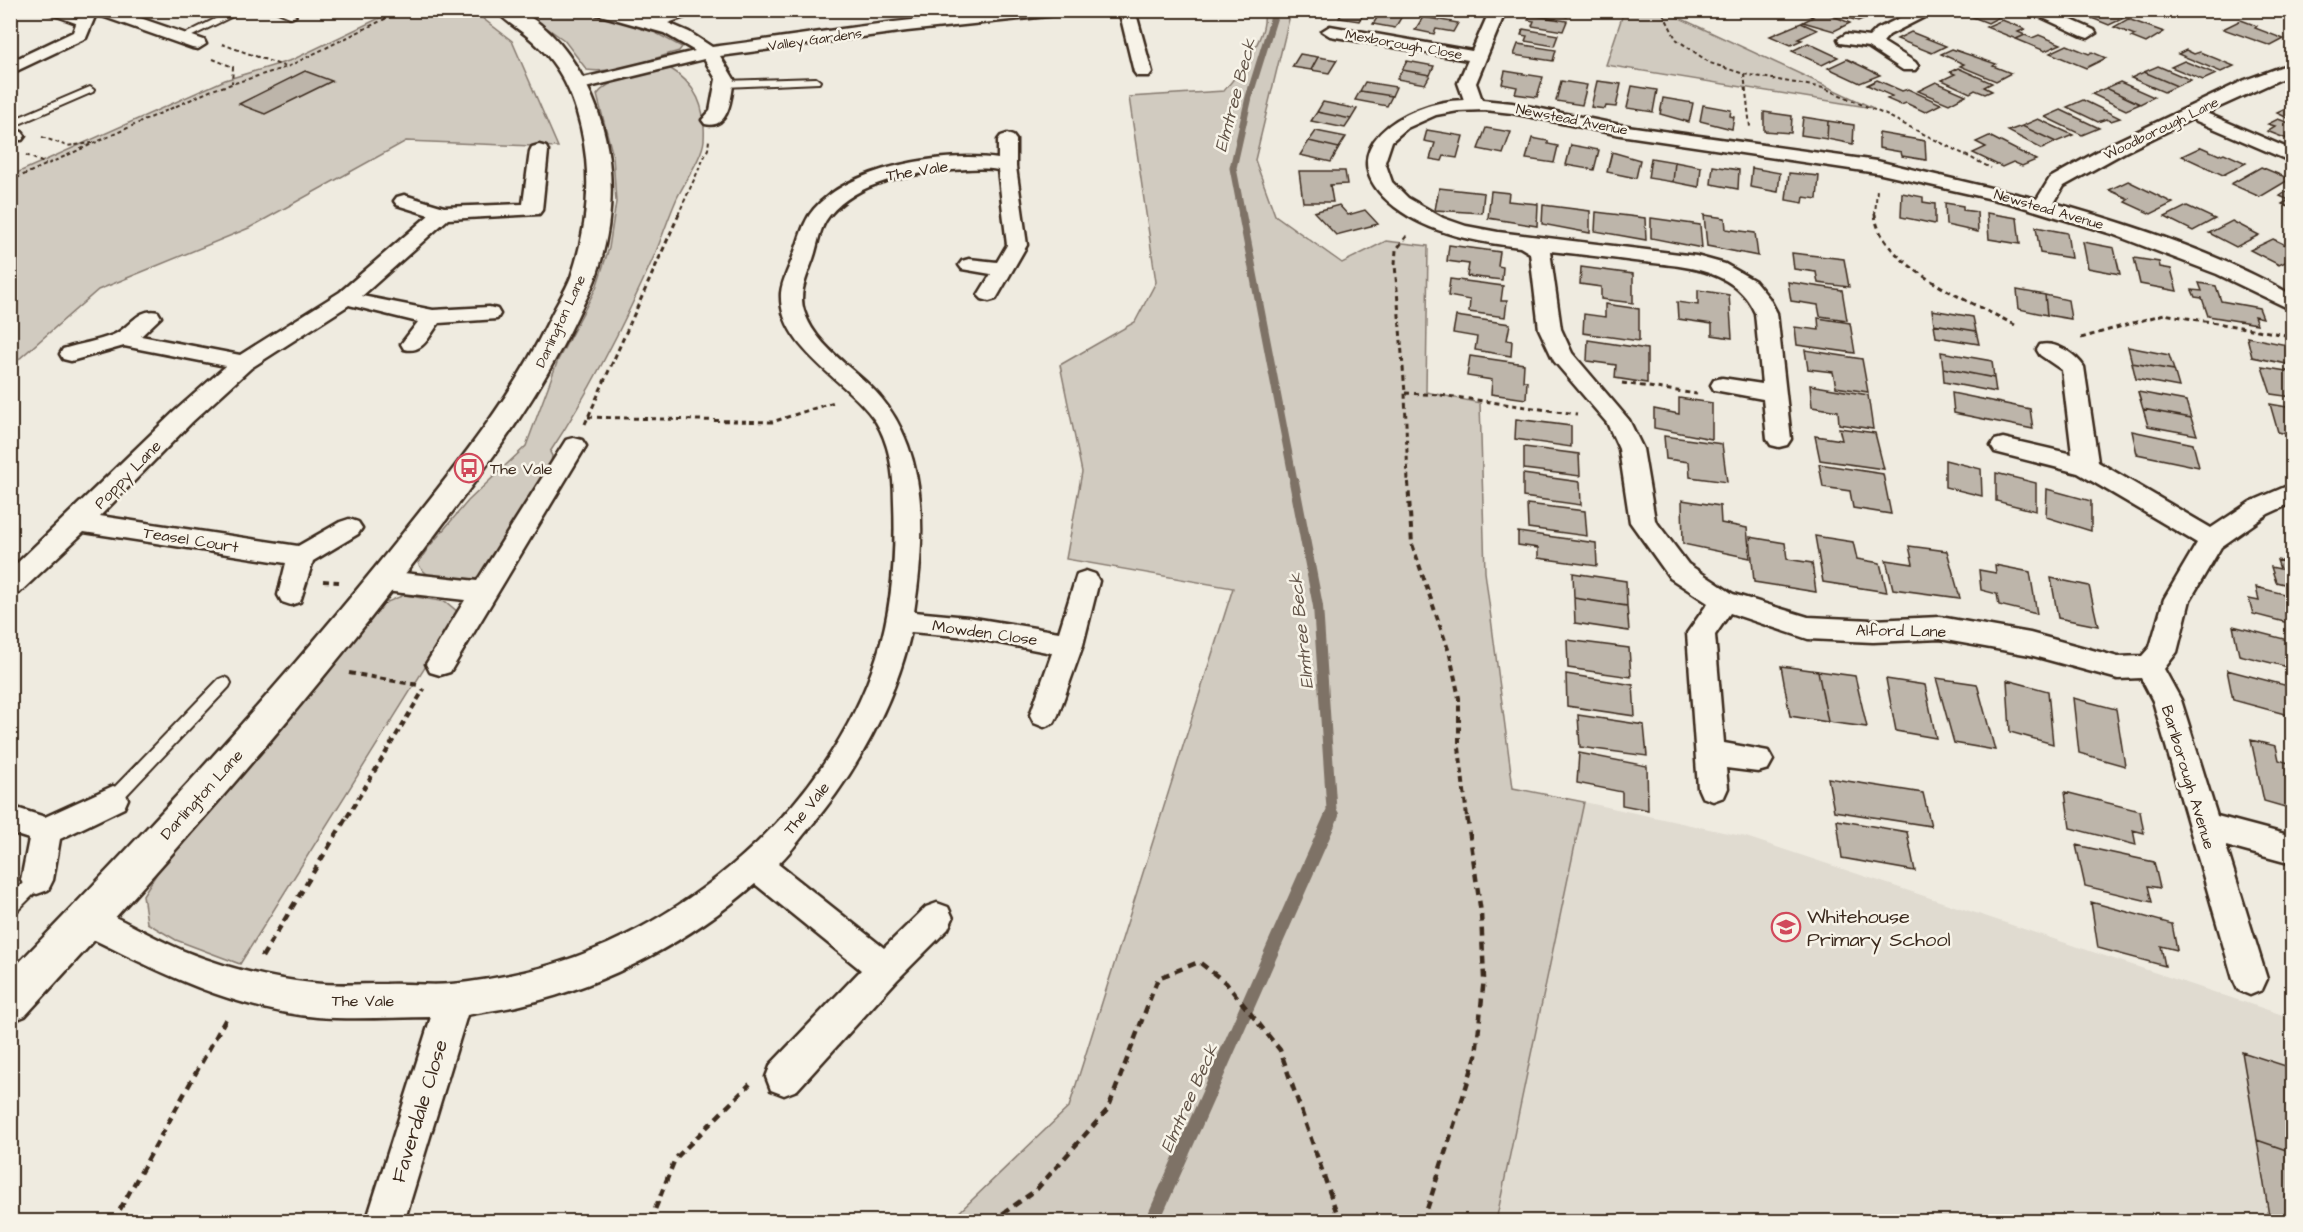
<svg xmlns="http://www.w3.org/2000/svg" width="2303" height="1232" font-family="'Architects Daughter',sans-serif">
<style>
.built{fill:#e0dbd0}
.green{fill:#d1cbc0;stroke:#867a6f;stroke-width:1.5}
.lines{fill:none;stroke-linecap:round;stroke-linejoin:round}
.stream-far3{stroke:#7e7266;stroke-width:7}
.stream-far2{stroke:#7e7266;stroke-width:8}
.stream-far1{stroke:#7e7266;stroke-width:10}
.stream{stroke:#7e7266;stroke-width:14}
.building{fill:#bdb5aa;stroke:#3b2a1e;stroke-width:1.5}
.lane-casing{stroke:#3b2a1e;stroke-width:4}
.street-casing{stroke:#3b2a1e;stroke-width:5}
.secondary-casing{stroke:#3b2a1e;stroke-width:5}
.path-far3{stroke:#3b2a1e;stroke-width:2;stroke-dasharray:4 3;stroke-linecap:butt}
.path-far2{stroke:#3b2a1e;stroke-width:3;stroke-dasharray:5 4;stroke-linecap:butt}
.path-far1{stroke:#3b2a1e;stroke-width:4;stroke-dasharray:6 4.5;stroke-linecap:butt}
.path{stroke:#3b2a1e;stroke-width:4.5;stroke-dasharray:8 6;stroke-linecap:butt}
.lane{fill:#f7f3e8;fill-rule:evenodd}
.street{fill:#f7f3e8;fill-rule:evenodd}
.secondary{fill:#f7f3e8;fill-rule:evenodd}
.labels{text-anchor:middle;stroke-width:5;stroke-linejoin:round;paint-order:stroke}
.far-street-label{font-size:14px;fill:#3b2a1e;stroke:#f7f3e8}
.street-label{font-size:16px;fill:#3b2a1e;stroke:#f7f3e8}
.poi-label{font-size:16px;fill:#3b2a1e;stroke:#f7f3e8;text-anchor:start}
.water-label{font-size:18px;font-style:italic;fill:#625448;stroke:#f7f3e8}
.near-poi-label{font-size:20px;fill:#3b2a1e;stroke:#f7f3e8;text-anchor:start}
.near-street-label{font-size:20px;fill:#3b2a1e;stroke:#f7f3e8}
</style>
<rect width="100%" height="100%" fill="#efebe0"/>
<filter id="ink" filterUnits="userSpaceOnUse"><feTurbulence type="fractalNoise" baseFrequency=".0167" numOctaves="2"/><feDisplacementMap in="SourceGraphic" scale="12" xChannelSelector="R" yChannelSelector="G"/><feConvolveMatrix kernelMatrix="1 2 1 2 8 2 1 2 1" color-interpolation-filters="sRGB"/></filter>
<g filter="url(#ink)">
<path class="built" d="M1584,802L1746,837L2292,1018V1221L1496,1222Z"/>
<path class="green" d="M394,11H473L512,41L558,147L406,141L249,228L98,290L11,366L10,176L225,80L292,60Z
M523,11H590L656,33L682,47L679,51C650,59 617,74 587,70L564,40Z
M1263,11H1291L1255,160L1275,215L1342,263L1386,241L1428,246L1426,392L1480,403L1485,572L1513,788L1584,802L1496,1221H950L1069,1107L1233,588L1066,559L1082,472L1060,365L1135,322L1156,282L1129,97L1224,91C1238,74 1271,34 1263,11Z
M1624,11H1665L1873,108L1606,65Z
M668,67C697,84 706,108 704,140C703,156 684,183 677,198C669,216 663,235 655,254C625,322 591,390 550,452L552,456L551,463L484,574C478,576 471,581 465,582C449,582 424,579 418,563L428,548L468,501L526,446L558,360L596,288L609,248L616,202L613,156L597,95C611,76 645,73 668,67Z
M404,595L446,602L459,613L240,964L176,940L147,923L143,895L159,870L380,605Z"/>
<g class="lines">
<path class="stream-far3" d="M1242,215L1233,168L1249,97L1276,10"/>
<path class="stream-far2" d="M1242,214L1294,483"/>
<path class="stream-far1" d="M1294,482L1318,606L1332,817"/>
<path class="stream" d="M1152,1222L1332,815"/>
</g>
<path class="building" d="M1344,10H1366L1359,21L1339,18Z
M1382,10H1400L1405,11L1395,28L1373,24Z
M1537,10H1570L1567,17Z
M1819,10L1850,23L1834,31L1803,22L1813,17L1808,15Z
M1866,10L1874,14L1858,21L1824,11Z
M1955,10H1991L2003,15L1988,23Z
M2104,10L2124,18L2109,25L2074,11Z
M2176,10H2208L2194,17Z
M1530,15L1567,21L1563,31L1532,26L1534,21L1528,20Z
M1423,17L1458,23L1453,32L1436,29L1434,34L1415,30Z
M2128,19L2164,32L2146,43L2131,37L2135,35L2114,27Z
M2002,20L2025,29L2018,32L2025,35L2016,39L1986,27Z
M2241,20L2257,26L2255,28L2284,39L2271,46L2223,29Z
M1801,23L1817,30L1798,39L1802,40L1791,45L1770,36Z
M1523,29L1558,35L1554,46L1525,41L1527,36L1521,35Z
M1911,32L1946,46L1932,53L1897,39Z
M2025,35L2032,38L2039,35L2061,44L2045,51L2016,39Z
M1808,43L1838,57L1822,65L1792,51Z
M1518,44L1556,50L1553,61L1514,55Z
M2067,45L2089,54L2092,52L2106,58L2086,68L2050,53Z
M1952,49L1996,64L1993,66L2011,73L1996,81L1960,66L1964,64L1941,54Z
M2186,50L2194,54L2200,52L2234,66L2221,72L2178,54Z
M1300,54L1318,57L1311,70L1292,67Z
M1318,57L1337,60L1329,73L1311,70Z
M1847,59L1880,75L1860,83L1828,68Z
M1407,61L1434,66L1430,75L1402,70Z
M2184,61L2216,74L2203,80L2171,67Z
M2158,66L2191,80L2177,86L2144,72Z
M1958,68L1992,83L1984,87L1992,91L1985,94L1975,90L1970,93L1942,80L1955,74L1950,72Z
M1402,70L1430,75L1425,84L1397,79Z
M305,71L332,81L265,114L239,104Z
M1505,71L1543,77L1537,97L1515,94L1517,87L1502,84Z
M2144,72L2177,86L2164,92L2131,78Z
M1877,80L1902,91L1908,89L1941,104L1925,112L1906,103L1901,105L1887,99L1892,96L1867,85Z
M1561,81L1587,85L1582,105L1556,101Z
M1597,81L1621,84L1616,107L1606,106L1605,109L1591,107Z
M1365,82L1396,87L1392,96L1360,91Z
M1936,82L1966,95L1949,104L1918,91Z
M2120,82L2154,97L2140,104L2106,88Z
M1632,86L1657,90L1653,112L1627,108Z
M2106,88L2140,104L2126,110L2092,94Z
M1360,91L1392,96L1387,106L1355,100Z
M1663,98L1693,103L1689,122L1660,114Z
M2083,100L2120,118L2111,121L2106,119L2098,122L2067,107Z
M1323,102L1357,109L1351,119L1317,112Z
M1703,105L1731,110L1730,116L1734,117L1732,129L1700,121Z
M2292,106V120L2277,113Z
M2061,110L2099,128L2082,135L2045,117Z
M1317,112L1351,119L1345,128L1311,121Z
M1764,112L1792,116L1791,133L1764,131Z
M1803,117L1828,121L1827,139L1801,135Z
M2038,119L2073,135L2056,142L2022,126Z
M2278,119L2289,123L2292,121V141L2267,131L2275,126L2268,124Z
M1828,121L1854,125L1853,144L1827,139Z
M2022,126L2056,142L2042,149L2008,131Z
M1486,128L1511,132L1503,154L1478,149Z
M1427,130L1463,136L1457,158L1444,156L1442,161L1430,159L1435,143L1424,141Z
M1316,131L1346,137L1339,148L1309,141Z
M1879,133L1925,141L1926,160L1902,156L1901,152L1879,148Z
M1989,136L2036,160L2022,166L2013,162L2002,167L1973,153L1986,147L1976,142Z
M1532,138L1548,141V144L1558,146L1554,163L1526,159Z
M1309,141L1339,148L1331,162L1300,155Z
M1571,145L1599,150L1594,170L1566,165Z
M2201,147L2219,155L2224,153L2246,163L2223,175L2182,156Z
M1612,152L1640,160L1636,178L1607,172Z
M1651,158L1675,162L1673,182L1648,178Z
M1675,162L1701,167L1699,187L1673,182Z
M1713,166L1739,170L1738,189L1711,184Z
M2261,167L2290,179L2260,197L2231,184Z
M1752,168L1780,173L1778,192L1750,187Z
M1299,171H1345L1347,184L1330,185L1333,202H1303Z
M1789,173L1819,176L1817,199L1804,197L1803,203L1786,200Z
M2128,181L2173,203L2151,214L2125,202L2129,199L2109,190Z
M1439,188L1484,193L1482,213L1435,210Z
M2292,188V209L2282,204L2289,200L2280,196Z
M1491,191L1509,193L1508,201L1538,204L1537,226L1488,218Z
M1902,193L1923,197V202L1935,204V224L1901,217Z
M1945,203L1963,206V210L1977,212L1978,232L1946,225Z
M1339,205L1348,215L1365,210L1378,224L1336,235L1314,212Z
M1543,205L1590,211V233L1542,224Z
M2187,206L2215,219L2193,231L2165,217Z
M1596,212L1645,218L1646,240L1595,231Z
M1987,213L2017,218L2020,244L1989,239Z
M1704,215L1725,218L1726,229L1755,233L1758,256L1707,246Z
M1651,218L1700,225L1702,248L1651,238Z
M2232,221L2259,235L2236,247L2209,233Z
M2036,227L2067,233L2071,258L2040,253Z
M2273,239L2292,248V259L2279,265L2250,250Z
M2083,242L2114,248L2120,274L2088,268Z
M1449,245L1500,252L1498,266L1503,267L1502,280L1467,276L1469,264L1447,261Z
M1792,253L1844,259L1849,287L1818,283L1816,272L1794,269Z
M2134,258L2159,262L2160,267L2171,269L2177,291L2140,284Z
M1581,267L1633,274V303L1601,299V287L1580,284Z
M1450,279L1503,286L1501,301H1507L1505,317L1469,312L1470,300L1448,296Z
M1788,282L1842,290L1847,320L1820,316L1818,305L1791,301Z
M2199,283L2216,286L2221,301L2259,308L2263,318L2254,316L2257,324L2208,316L2202,298L2195,297L2192,290L2202,291Z
M1698,290L1729,295L1732,338L1712,335V324L1678,319L1677,302L1698,305Z
M2017,290L2045,295L2047,315L2019,309Z
M2045,295L2068,300L2071,319L2047,315Z
M1605,304L1639,309V341L1583,333L1584,314L1605,317Z
M1932,310L1973,317L1976,331L1934,324Z
M1456,316L1510,324L1507,340L1512,341L1511,356L1475,350L1477,337L1453,333Z
M1818,318L1850,323L1855,353L1797,345L1795,327L1819,330Z
M1934,324L1976,331L1979,344L1936,337Z
M2247,337L2292,346V365L2252,357Z
M1588,340L1647,349V383L1615,378L1616,365L1587,361Z
M2128,347L2169,355L2174,370L2132,363Z
M1805,350L1862,359L1868,392L1836,387L1833,372L1808,369Z
M1941,352L1992,361L1994,378L1943,368Z
M1470,356L1524,364L1523,381H1527L1526,399L1491,394L1492,380L1467,376Z
M2132,363L2174,370L2179,387L2136,379Z
M2262,367L2292,372V397L2271,394Z
M1943,368L1994,378L1996,392L1944,382Z
M1810,385L1868,395L1873,429L1839,424L1838,411L1812,407Z
M2138,392L2186,401L2191,418L2143,409Z
M1952,393L2030,409L2033,429L1954,413Z
M1679,398L1712,403V439L1654,428V409L1679,414Z
M2270,404L2292,408V435L2278,432Z
M2143,409L2191,418L2197,435L2148,426Z
M1516,419L1571,426V447L1515,439Z
M1839,428L1875,433L1884,469L1820,460L1815,436L1842,440Z
M2132,431L2193,444L2199,467L2137,454Z
M1664,436L1722,444L1727,482L1690,477L1689,462L1666,459Z
M1524,447L1579,454L1580,476L1524,469Z
M1945,460L1981,469L1982,496L1945,487Z
M1819,464L1883,474L1891,514L1853,508L1850,491L1823,487Z
M1996,473L2036,483V511L1996,501Z
M1523,474L1580,482L1581,505L1523,497Z
M2047,489L2091,501V531L2046,517Z
M1682,500L1720,506L1721,523L1747,528L1750,558L1683,544Z
M1527,504L1585,511L1587,536L1528,528Z
M1518,532L1596,543L1597,566L1538,558V548L1518,545Z
M1815,536L1853,542L1857,559L1880,563L1887,592L1823,582Z
M1750,537L1785,543L1787,559L1812,563L1816,592L1754,582Z
M1909,546L1947,551L1960,598L1893,589L1886,560L1913,564Z
M2277,560L2292,563V586L2276,582L2271,567L2280,569Z
M1995,565L2030,572L2037,614L1999,605L1997,594L1981,590L1979,570L1996,573Z
M1573,573L1626,581L1627,606L1574,598Z
M2051,578L2089,586L2098,626L2058,618Z
M2256,587L2292,596V624L2253,614L2249,599L2259,601Z
M1574,598L1627,606L1629,631L1575,623Z
M2233,626L2292,641V668L2239,655Z
M1567,640L1629,648L1631,677L1568,668Z
M1781,666L1818,671L1828,722L1790,716Z
M2227,670L2292,687V716L2233,700Z
M1818,671L1855,676L1867,727L1828,722Z
M1566,674L1633,685L1635,716L1567,706Z
M1936,678L1977,684L1995,750L1954,743Z
M1886,679L1925,685L1936,738L1896,731Z
M2007,680L2048,691L2053,744L2010,732Z
M2073,698L2116,709L2125,766L2079,753Z
M1578,715L1644,725L1647,756L1580,747Z
M2251,740L2276,746L2279,760L2292,764V809L2264,801Z
M1579,753L1647,766L1648,810L1622,805V792L1577,783Z
M1828,778L1923,793L1931,826L1834,811Z
M2065,792L2140,811L2144,833L2133,830L2136,845L2070,828Z
M1837,820L1907,832L1915,871L1842,858Z
M2076,845L2154,862L2160,888L2148,886L2152,902L2085,886Z
M2091,902L2172,924L2177,950L2161,946L2165,966L2098,948Z
M2242,1052L2292,1068V1152L2257,1140Z
M2257,1140L2292,1152V1222H2270Z"/>
<g class="lines">
<g class="lane-casing">
<path id="lane" d="M40,10H54L88,23L81,25Z
M233,10H245L184,40L177,38Z
M273,10H285L296,16L292,18Z
M816,78L820,81L819,83L724,87L720,84L724,81Z
M90,87L94,90L93,92L10,128V121Z
M224,677L229,679L231,683L229,687L118,804L113,806L108,804L105,799L108,794L219,679Z
M37,873L43,875L45,880L43,885L16,912L10,914V896L31,875Z"/>
</g>
<g class="street-casing">
<path id="street" d="M81,10H117L204,40L206,44L198,49L192,48L96,14L86,38L10,74V62L73,32Z
M591,10H622L652,18L673,10H698L696,13L668,23L689,32L712,47C829,32 946,10 1065,10L1057,15L907,31L720,56L734,79C731,96 730,130 705,124L702,120L710,111L716,79L704,59L577,90L571,89L568,85L571,81L695,51L664,33L593,13Z
M1119,10H1135L1152,72L1149,76H1137L1134,72Z
M1490,10H1506L1476,83L1482,100L1512,103L1620,125L1877,161L2037,199L2050,178L2111,144L2245,80L2292,63V74L2206,113L2292,150V162L2192,119L2125,152L2064,186L2054,203C2135,226 2219,253 2292,295V310L2217,274L2112,234L2010,203L1877,173L1620,135L1512,113L1485,110L1458,111L1436,115L1407,128L1392,141L1385,162L1392,182L1408,198L1443,218L1466,226L1498,232L1696,256L1725,264L1755,281L1769,298L1777,313L1791,439L1787,445L1779,447L1771,445L1767,439L1763,399L1714,390L1711,385L1714,380L1722,378L1762,384L1755,313C1735,266 1678,266 1634,261C1606,257 1578,254 1550,251L1561,329L1572,353L1629,420L1643,449L1655,520L1688,564L1733,594L1808,617L1873,620L1940,617L2030,633L2118,657L2142,656L2150,647L2164,599L2197,543L2078,473L1995,452L1991,446L1995,440L2003,438L2072,454L2062,370L2040,355L2037,350L2040,345C2055,341 2076,354 2084,367L2098,462L2211,528L2250,502L2292,484V503L2268,514L2221,547L2190,600L2177,652L2164,669L2181,700L2217,816L2292,836V864L2226,846L2267,979L2262,990L2250,995L2238,990L2233,979L2153,701L2141,678L2118,679L2030,655L1940,639L1873,642L1808,639L1730,613L1715,635L1724,743L1768,751L1773,760L1768,769L1758,772L1726,768L1728,788L1724,797L1713,801L1702,797L1698,788L1687,633L1708,603L1670,578L1630,522L1619,449L1607,423L1554,361L1539,329L1530,253L1520,247C1477,242 1430,234 1395,207C1323,151 1406,101 1464,100L1458,83L1468,60L1330,36L1322,31L1330,26L1472,51Z
M1916,10H1938L1889,35L1883,42L1915,62L1918,66L1915,70H1903L1868,47L1840,43L1838,39L1846,34L1869,37L1877,29Z
M2026,10H2049L2094,30L2096,33L2088,38L2082,36Z
M10,129L22,132L25,136L22,140H10Z
M1007,134L1013,136L1016,140V167L1027,245L996,299L989,301L982,299L978,295L991,274L962,269L959,265L962,261L969,259L997,262L1007,245L998,170C983,167 968,169 953,170C908,174 859,180 829,216C819,228 818,245 813,259C807,276 798,293 804,311C814,343 847,364 869,385C930,443 926,535 914,612L968,617L1059,632L1077,574L1086,571L1095,574L1099,581L1083,645L1058,715L1054,723L1044,727L1034,723L1030,715L1052,653L968,637L911,632C894,706 854,777 805,833C797,843 788,855 778,864L884,948L926,907L937,903L948,907L953,918L948,929L897,980L797,1090L784,1095L771,1090L766,1077L771,1064L861,970L755,884C691,940 609,984 525,1004C506,1009 486,1011 467,1015L404,1222H366L431,1017C394,1017 355,1020 317,1017C230,1009 153,969 77,931L72,920L77,909L88,905C121,918 151,937 184,951C224,967 269,979 312,983C336,986 361,984 386,984C408,983 430,986 451,984C475,982 501,977 524,972C679,937 829,808 877,656C893,606 896,554 894,502C894,475 890,445 876,422C850,381 778,349 781,293C782,280 790,267 794,254C800,239 802,223 814,209C850,167 944,151 998,159V140L1001,136Z
M539,145L546,147L548,151L542,210L539,214L448,219L362,296L433,310L489,307L497,309L500,314L497,319L439,323C429,336 423,354 404,349L401,344L418,322L349,305L251,368L192,422L100,516L298,546L340,522L349,519L358,522L362,528L358,534L313,561L300,602L291,605L282,602L278,595L286,563L84,532L19,593L10,596V570L175,411L226,366L124,346L71,361L63,359L60,354L63,349C79,344 98,341 113,335C130,328 138,307 158,312L161,317L141,336L240,355L340,292L429,215L397,205L394,201L397,197L404,195L444,207L523,204L530,151L532,147Z
M574,438L582,440L586,446L450,672L440,675L430,672L426,664L465,600L385,591L376,588L372,581L376,574L385,571L477,581L566,440Z
M113,786L124,790L128,799L124,808L60,839L53,880L48,890L37,894L26,890L21,880L29,839L10,833V806L45,817Z"/>
</g>
<g class="secondary-casing">
<path id="secondary" d="M496,10C503,10 514,9 520,12C550,25 574,59 587,86C617,145 617,216 596,277C591,291 583,304 577,317C541,393 494,457 443,524C314,697 171,858 25,1016L10,1022V972C153,825 291,675 418,514C467,452 515,391 549,320C556,305 565,292 571,277C584,239 590,198 586,158C582,118 568,73 537,45C525,32 507,24 496,10Z"/>
</g>
<path class="path-far3" d="M1658,10L1663,13L1676,39L1710,63L1744,74L1824,88L1886,115L1991,168
M222,44L286,67
M213,59L233,67L232,83
M1744,74L1750,127
M42,137L67,146L92,143
M26,155L46,164
M10,181L212,90L287,67L403,10
M678,215L708,149L709,140
M1875,215L1877,189"/>
<path class="path-far2" d="M1875,214C1879,266 1974,303 2015,325
M1407,236L1396,250L1395,264L1405,393L1408,483
M2081,338L2164,314L2292,336
M1622,383L1697,394
M1405,393L1440,395L1577,414
M588,417L772,422L834,402
M585,424L679,214"/>
<path class="path-far1" d="M1408,482L1412,544L1450,655L1459,698V747L1467,817
M323,581L339,582
M349,673L418,685
M347,817L424,689"/>
<path class="path" d="M262,957L348,815
M113,1222L228,1015
M650,1222L675,1159L750,1084
M991,1222L1036,1190L1108,1109L1158,978L1199,962L1226,983L1280,1050L1340,1222
M1423,1222L1476,1056L1484,978L1481,913L1467,815"/>
<use href="#lane" class="lane"/>
<use href="#street" class="street"/>
<use href="#secondary" class="secondary"/>
</g>
</g>
<defs>
<g id="bus-ring" transform="scale(1.5)"><circle r="9.5" fill="#f7f3e8" stroke="#d1495b" stroke-width="1.5"/><path d="M-5-6H5V4H4V6H2V4H-2V6H-4V4H-5ZM-3.5-4V0h7V-4ZM-3.5 1.2v1.5H-2V1.2ZM2 1.2v1.5H3.5V1.2Z" fill="#d1495b"/></g>
<g id="school-ring" transform="scale(1.5)"><circle r="9.5" fill="#f7f3e8" stroke="#d1495b" stroke-width="1.5"/><path d="M0-5L7-2L0 1L-7-2ZM-4 1L0 2.5L4 1V4Q0 6-4 4Z" fill="#d1495b"/></g>
</defs>
<g fill-rule="evenodd">
<use href="#bus-ring" x="469" y="468"/>
<use href="#school-ring" x="1786" y="927"/>
</g>
<g class="labels">
<g class="far-street-label">
<text transform="translate(815 39) rotate(-8)" y="5">Valley Gardens</text>
<text transform="translate(1404 44) rotate(10)" y="5">Mexborough Close</text>
<text transform="translate(1572 119) rotate(11)" y="5">Newstead Avenue</text>
<text transform="translate(2161 128) rotate(-26)" y="5">Woodborough Lane</text>
<text transform="translate(2049 209) rotate(16)" y="5">Newstead Avenue</text>
<text transform="translate(560 321) rotate(-65)" y="5">Darlington Lane</text>
</g>
<g class="street-label">
<text transform="translate(917 170) rotate(-9)" y="6">The Vale</text>
<text transform="translate(127 474) rotate(-46)" y="6">Poppy Lane</text>
<text transform="translate(191 539) rotate(9)" y="6">Teasel Court</text>
<text transform="translate(1901 630) rotate(1)" y="6">Alford Lane</text>
<text transform="translate(985 632) rotate(8)" y="6">Mowden Close</text>
<text transform="translate(2189 777) rotate(73)" y="6">Barlborough Avenue</text>
<text transform="translate(201 794) rotate(-48)" y="6">Darlington Lane</text>
<text transform="translate(806 808) rotate(-51)" y="6">The Vale</text>
<text x="363" y="1006">The Vale</text>
</g>
<g class="poi-label">
<text x="490" y="474">The Vale</text>
</g>
<g class="water-label">
<text transform="translate(1235 95) rotate(-75)" y="6">Elmtree Beck</text>
<text transform="translate(1301 631) rotate(-96)" y="6">Elmtree Beck</text>
<text transform="translate(1189 1098) rotate(-66)" y="6">Elmtree Beck</text>
</g>
<g class="near-poi-label">
<text x="1807" y="923">Whitehouse<tspan x="1807" dy="23">Primary School</tspan></text>
</g>
<g class="near-street-label">
<text transform="translate(419 1111) rotate(-73)" y="7">Faverdale Close</text>
</g>
</g>
<rect width="2303" height="1232" fill="none" stroke="#f7f3e8" stroke-width="36"/>
<rect x="18" y="18" width="2267" height="1196" fill="none" stroke="#3b2a1e" stroke-width="2" filter="url(#ink)"/>
</svg>
